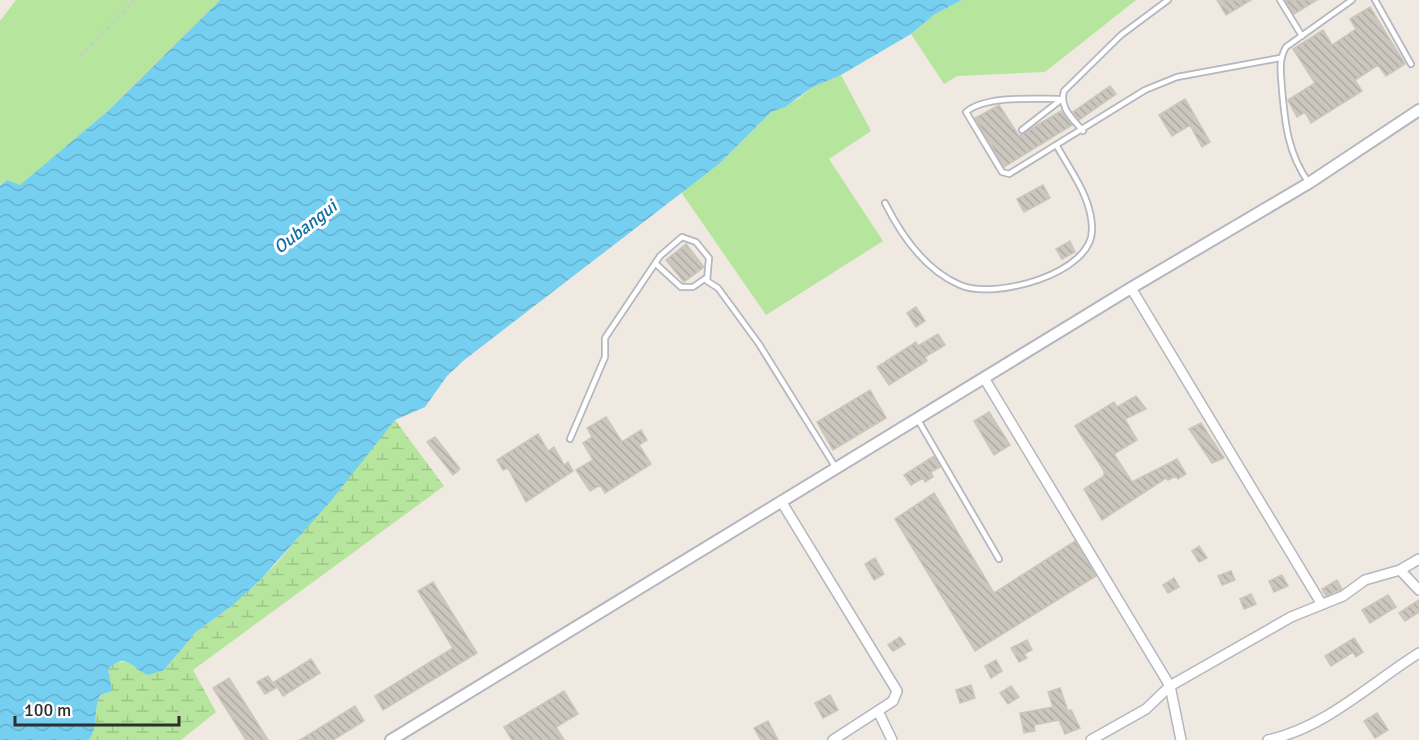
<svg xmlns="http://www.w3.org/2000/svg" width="1419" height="740" font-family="Signika,sans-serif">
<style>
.grass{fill:#b6e59e}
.wetland{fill:url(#wetland-marsh)}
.water{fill:url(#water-waves)}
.building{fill:url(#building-back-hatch);stroke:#cbc5ba;stroke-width:1.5}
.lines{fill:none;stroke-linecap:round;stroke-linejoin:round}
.service-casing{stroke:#b4b7c1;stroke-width:8}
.minor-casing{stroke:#b4b7c1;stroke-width:12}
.tertiary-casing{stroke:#b4b7c1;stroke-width:14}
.path{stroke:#c9c9c9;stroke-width:2;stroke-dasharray:4.5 3;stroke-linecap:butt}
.service{stroke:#fff;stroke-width:4.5}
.minor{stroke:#fff;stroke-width:9}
.tertiary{stroke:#fff;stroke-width:10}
.labels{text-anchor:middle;stroke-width:6;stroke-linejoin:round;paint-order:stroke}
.water-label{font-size:18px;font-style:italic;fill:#0d6fa3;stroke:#fff}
</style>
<defs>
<pattern id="wetland-marsh" width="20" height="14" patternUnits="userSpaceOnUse" patternTransform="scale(1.5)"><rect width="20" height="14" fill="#b6e59e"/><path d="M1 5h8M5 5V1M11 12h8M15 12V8" fill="none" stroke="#9dc588"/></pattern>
<pattern id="water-waves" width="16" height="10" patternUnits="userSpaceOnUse" patternTransform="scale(1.5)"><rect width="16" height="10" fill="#75cff0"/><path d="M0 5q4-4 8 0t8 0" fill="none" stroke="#66b2ce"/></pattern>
<pattern id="building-back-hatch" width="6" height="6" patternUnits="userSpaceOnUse" patternTransform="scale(1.5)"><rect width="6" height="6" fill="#cbc7bf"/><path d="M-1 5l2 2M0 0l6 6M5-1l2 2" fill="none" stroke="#afaba4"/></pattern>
</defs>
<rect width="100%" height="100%" fill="#efe9e1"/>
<path class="grass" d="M16,0H220L108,111L20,186L7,180L0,186V21Z
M962,0H1136L1045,72L957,76L944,84L911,34L935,14Z
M841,75L871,131L829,159L883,241L766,315L681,192L719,164L771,112L798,99L811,88Z"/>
<path class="wetland" d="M395,420L444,486L193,670L216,712L181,740H89C99,726 93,710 100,695L111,691L108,669L115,663L129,661L134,667L164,670L196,632L233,605L277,563Z"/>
<path class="water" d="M220,0H962L935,14L911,34L841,75L811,88L785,107L771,112L719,164L463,361L447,376L425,407L395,420L330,502L261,579L233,605L196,632L164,670L148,675C130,668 128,651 108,669L112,691L100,695C93,710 99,726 89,740H0V186L7,180L20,185L108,111Z"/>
<path class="building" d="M1217,0H1251L1226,15Z
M1285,0H1317L1294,14Z
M1370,7L1405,64L1386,76L1378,65L1355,80L1362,91L1311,123L1305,112L1297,117L1288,100L1315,83L1293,49L1323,30L1332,45L1356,29L1350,19Z
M1110,86L1116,94L1079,120L1073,112Z
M1185,99L1210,142L1202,147L1190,125L1172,136L1159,115Z
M999,105L1019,136L1061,111L1072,125L1004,167L975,118Z
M1043,185L1050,198L1024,212L1017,199Z
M1070,241L1075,252L1062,259L1056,249Z
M686,244L704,267L684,282L666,260Z
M916,307L925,321L916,327L907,313Z
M938,334L945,345L925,357L927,361L889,385L877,367L916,342L918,346Z
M870,390L886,418L833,450L817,422Z
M1136,396L1146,409L1125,419L1137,440L1114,454L1132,482L1177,459L1186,474L1178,479L1176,476L1168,480L1166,478L1102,520L1084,489L1104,476V471L1075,426L1114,402L1117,407Z
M989,412L1010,445L994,455L974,421Z
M606,417L622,442L641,430L647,440L639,445L651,464L605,493L600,485L590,491L576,470L593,460L583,443L592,437L587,428Z
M1201,423L1224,458L1212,463L1189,429Z
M538,434L548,451L554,447L564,465L568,462L573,471L526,502L508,468L503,470L497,460Z
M435,437L460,469L453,475L427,442Z
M934,456L940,467L931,472L933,477L925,482L923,478L911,485L904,475Z
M934,493L994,593L1075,541L1096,576L975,651L895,519Z
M1199,546L1207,558L1199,562L1192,551Z
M875,558L884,574L874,580L865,564Z
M1231,571L1235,580L1222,585L1218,576Z
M1282,575L1288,586L1274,592L1269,581Z
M1174,578L1179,587L1168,593L1163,585Z
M1337,580L1342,589L1326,596L1322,589Z
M433,582L477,653L383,710L375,696L453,648L418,591Z
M1251,594L1256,604L1244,609L1240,599Z
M1388,595L1396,607L1370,623L1362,610Z
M1419,600V612L1405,621L1399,613Z
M900,637L905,644L893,651L888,645Z
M1354,638L1363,652L1356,657L1353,652L1331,666L1325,656Z
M1027,640L1032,650L1024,654L1027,658L1019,662L1011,648Z
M311,659L320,673L283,696L274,682Z
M996,660L1002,671L991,678L985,666Z
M268,676L276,688L265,694L257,682Z
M229,678L268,740H246L213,688Z
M971,685L975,698L960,703L956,690Z
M1011,686L1019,697L1008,704L1000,693Z
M1060,688L1068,711L1071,710L1080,728L1065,734L1059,720L1034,725L1035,731L1024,733L1020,713L1053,707L1048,692Z
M564,691L578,714L556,727L564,740H512L504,727Z
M830,695L838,710L823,718L815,703Z
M355,706L364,721L333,740H300Z
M1377,713L1388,730L1375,738L1364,721Z
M768,721L778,740H761L754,728Z"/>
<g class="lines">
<g class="service-casing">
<path id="service" d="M1280,0L1302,36
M1375,0L1411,64
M1022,130L1062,99C1036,99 986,95 966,112L1002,172L1009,174L1145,90L1177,77L1280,58
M1083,131C1073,119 1059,108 1064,91L1121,35L1168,0
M1309,183C1288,154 1285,124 1282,89C1281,73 1278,61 1286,47L1352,0
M885,203C901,235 925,270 960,285C994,300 1093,274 1092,229C1092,198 1071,172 1057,146
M656,264L681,287H693L706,278
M918,420L999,559
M570,439L605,357V338L660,256L682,237L696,242L709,258L707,281L718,288L759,344L836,468"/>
</g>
<g class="minor-casing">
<path id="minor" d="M1131,288L1321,603
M984,378L1170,686L1181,740
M781,501L897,691L893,701L833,740
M1400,570L1419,590
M878,711L892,740
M1091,740L1146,709L1170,686L1291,617L1343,596L1365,580L1400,570L1419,559
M1268,740C1325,728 1371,683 1419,653"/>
</g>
<g class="tertiary-casing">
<path id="tertiary" d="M391,740L1131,288L1309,183L1419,110"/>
</g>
<path class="path" d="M80,56L134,0"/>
<use href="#service" class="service"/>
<use href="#minor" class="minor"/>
<use href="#tertiary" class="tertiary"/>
</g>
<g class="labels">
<g class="water-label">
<text transform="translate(305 227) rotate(-38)" y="6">Oubangui</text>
</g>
</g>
<path d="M15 716v9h164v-9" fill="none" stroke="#2e2e2e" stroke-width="3"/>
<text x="24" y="716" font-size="18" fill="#2e2e2e" stroke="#ffffff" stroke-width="4.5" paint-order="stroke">100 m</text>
</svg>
